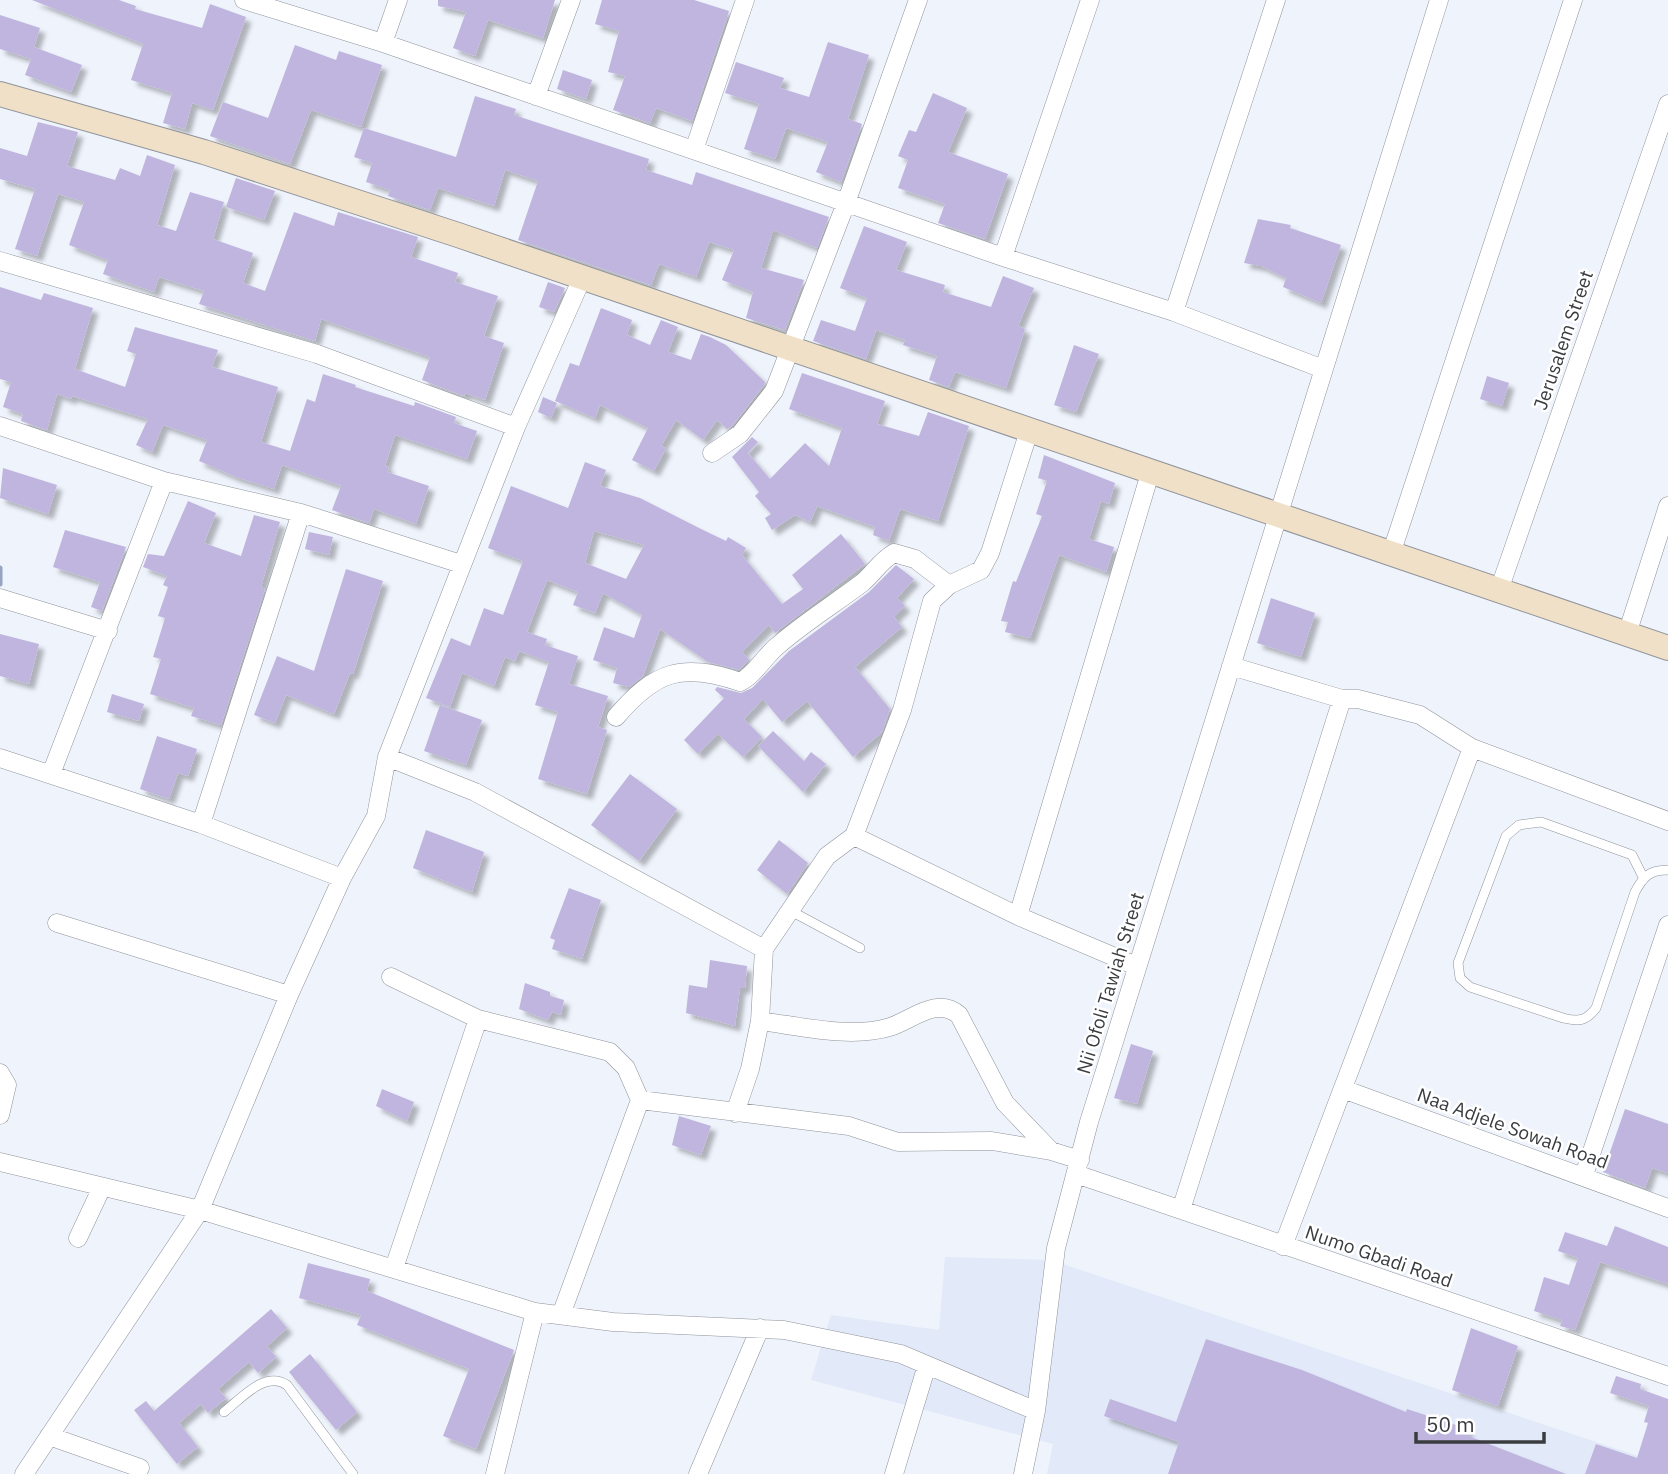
<svg xmlns="http://www.w3.org/2000/svg" width="1668" height="1474" font-family="'IBM Plex Sans',sans-serif">
<style>
.built{fill:#e2e9f9}
.lines{fill:none;stroke-linecap:round;stroke-linejoin:round}
.stream{stroke:#95a4c0;stroke-width:5}
.building{fill:#bfb5de;fill-rule:evenodd;filter:url(#shadow)}
.lane-casing{stroke:#8f939b;stroke-width:10}
.street-casing{stroke:#8f939b;stroke-width:19}
.secondary-casing{stroke:#8f939b;stroke-width:26}
.lane{stroke:#fff;stroke-width:9}
.street{stroke:#fff;stroke-width:18}
.secondary{stroke:#f0e0c8;stroke-width:24}
.labels{text-anchor:middle;stroke-width:5;stroke-linejoin:round;paint-order:stroke}
.street-label{font-size:19px;fill:#3a3c40;stroke:#fff}
</style>
<defs>
<filter id="shadow"><feDropShadow dx="5.5" dy="5.5" stdDeviation="2" flood-color="#0004"/></filter>
</defs>
<rect width="100%" height="100%" fill="#eff3fc"/>
<path class="built" d="M945,1257L1051,1260L1668,1466V1474H1047L1053,1444L811,1380L831,1315L939,1330Z"/>
<g class="lines">
<path class="stream" d="M0,568V584"/>
</g>
<path class="building" d="M32,0H119L136,6L135,9L202,28L210,4L246,17L213,110L192,103L185,129L163,123L172,93L131,80L143,44Z
M438,0H555L543,38L488,20L475,56L453,48L466,12L438,6Z
M602,0H694L729,11L692,121L656,108L650,123L613,110L625,76L608,72L619,31L595,24Z
M0,15L40,28L34,47L82,65L71,92L25,75L31,59L0,49Z
M828,42L869,55L848,119L862,124L841,182L816,172L828,142L786,128L775,159L744,149L759,104L725,93L736,62L784,78L780,88L809,97Z
M295,45L336,60L339,51L382,65L361,127L311,110L290,164L210,136L223,102L268,118Z
M563,70L592,80L586,99L557,89Z
M933,93L967,108L948,152L1008,174L985,239L938,223L945,204L898,188L908,160L898,156L909,130L916,132Z
M475,96L516,109L514,115L649,159L646,170L692,185L696,172L829,217L817,248L773,230L761,268L804,280L785,330L746,318L753,292L722,280L734,250L709,242L696,277L659,264L651,285L518,240L538,181L505,170L494,206L438,188L430,210L388,196L390,190L366,182L372,163L354,157L364,128L456,157Z
M38,122L78,132L67,166L115,180L120,168L140,176L147,155L175,165L157,225L176,231L190,192L224,202L213,239L253,253L243,283L265,291L294,212L334,226L338,212L418,237L411,257L458,273L455,282L498,296L484,336L504,343L485,400L465,393L464,396L422,380L430,357L321,319L315,341L199,304L204,291L159,277L154,292L103,274L108,260L69,245L84,202L58,194L37,256L15,249L35,189L0,179V148L27,156Z
M236,178L275,191L264,220L226,207Z
M1258,219L1291,225L1290,228L1341,245L1321,303L1283,287L1286,278L1261,266L1244,263Z
M864,226L907,242L896,270L945,285L943,292L991,307L1003,276L1034,288L1018,326L1025,329L1006,388L955,372L949,387L929,380L937,356L903,345L905,340L876,330L866,359L813,341L821,320L855,331L867,298L840,288Z
M548,282L565,288L554,312L539,307Z
M0,287L41,300L44,293L93,308L75,369L125,387L136,354L127,351L135,327L218,350L212,367L278,387L261,442L290,451L307,399L315,402L323,374L356,385L355,387L414,406L415,402L456,417L454,423L477,431L467,459L395,435L385,466L389,467L387,472L429,486L416,524L374,509L369,523L332,510L341,486L282,465L274,489L236,477L199,461L207,440L163,425L152,452L136,445L148,419L72,396L71,399L57,394L47,430L21,421L23,414L3,407L11,382L0,379Z
M601,308L632,320L627,335L650,345L661,320L678,327L668,352L691,360L701,334L710,337L726,345L765,382L764,385L732,426L727,429L717,420L703,440L676,420L661,446L666,448L654,471L632,460L648,428L600,405L595,418L555,401L570,363L579,366Z
M1074,345L1099,354L1076,412L1054,405Z
M802,373L885,401L877,424L919,436L928,412L969,426L938,521L900,509L889,541L873,535L875,527L817,506L810,522L795,515L772,530L765,518L771,514L755,496L759,492L732,457L752,437L758,442L748,453L770,479L805,443L829,466L842,428L789,409Z
M1487,376L1509,383L1502,406L1480,399Z
M543,397L557,403L551,418L538,412Z
M1044,455L1115,483L1109,504L1101,501L1089,539L1114,547L1106,572L1059,555L1030,638L1005,632L1008,622L1001,621L1013,581L1016,582L1042,516L1036,514L1047,481L1038,478Z
M585,462L606,470L600,486L640,498L701,529L726,541L728,537L746,548L742,555L782,604L803,589L792,575L841,534L865,564L775,633L769,625L742,652L749,659L739,670L708,662L660,629L643,676L629,687L613,683L617,668L593,660L604,627L634,638L642,615L603,593L595,613L573,605L578,592L547,580L527,632L547,639L545,645L578,656L569,684L608,696L598,727L607,730L587,794L538,779L558,712L535,705L549,662L519,651L515,661L505,657L494,686L462,673L450,707L426,698L451,638L470,646L484,608L503,615L523,561L488,548L511,486L568,508ZM594,531L644,545L626,579L585,563Z
M3,468L57,485L48,514L0,498Z
M188,501L216,513L204,543L241,556L254,515L280,522L261,587L265,589L221,725L191,716L194,708L150,694L161,659L153,657L165,618L158,616L168,587L163,585L167,576L143,567L148,554L164,556Z
M65,530L126,547L102,611L91,607L100,582L53,567Z
M309,532L333,537L329,555L305,549Z
M896,565L914,579L897,598L905,606L894,617L902,627L855,667L890,709L882,732L853,757L807,701L782,722L763,699L744,719L762,737L743,757L718,734L698,754L684,740L724,698L715,690L717,687L741,693L752,688L789,651L869,592Z
M346,569L383,581L353,674L350,673L334,714L286,695L275,723L254,715L277,656L314,671Z
M1271,598L1315,613L1301,657L1257,643Z
M0,634L39,644L29,684L0,676Z
M112,694L144,704L139,721L107,712Z
M440,705L482,720L466,765L424,751Z
M773,731L804,761L811,752L826,764L803,792L758,746Z
M157,736L197,749L188,776L178,773L169,799L140,789Z
M630,774L677,809L639,861L591,825Z
M426,830L484,852L472,892L413,868Z
M779,840L808,863L787,894L757,870Z
M569,888L601,900L582,959L552,949L555,940L550,938Z
M710,960L747,966L745,988H740L735,1026L686,1013L689,985L707,988Z
M525,983L550,992V996L564,1000L561,1015L552,1012L548,1020L519,1009Z
M1131,1044L1153,1051L1137,1104L1114,1098Z
M382,1089L414,1102L407,1121L376,1106Z
M1625,1109L1668,1124V1173L1652,1168L1645,1188L1603,1172Z
M679,1116L711,1126L701,1155L672,1145Z
M1615,1226L1668,1247V1284L1600,1262L1575,1330L1560,1326L1562,1320L1534,1311L1544,1277L1569,1285L1578,1258L1558,1251L1565,1232L1607,1246Z
M308,1263L370,1279L367,1291L514,1350L476,1449L443,1436L469,1369L357,1325L361,1315L299,1298Z
M271,1309L287,1328L267,1346L276,1357L258,1373L249,1362L218,1389L226,1398L208,1413L201,1404L179,1423L198,1447L177,1464L134,1410L146,1401L154,1411Z
M1471,1328L1518,1346L1498,1406L1452,1390Z
M1206,1339L1302,1370L1406,1412L1407,1409L1468,1429L1466,1435L1566,1474H1168L1179,1442L1104,1416L1110,1399L1176,1422Z
M310,1354L357,1412L336,1430L289,1372Z
M1616,1376L1641,1384L1640,1389L1668,1399V1474H1585L1596,1444L1637,1458L1648,1423L1644,1422L1649,1406L1610,1393Z"/>
<g class="lines">
<g class="lane-casing">
<path id="lane" d="M1643,877L1632,855L1541,822L1519,825L1506,836L1458,963L1460,978L1470,987L1563,1018C1579,1022 1586,1021 1596,1008L1635,892C1643,877 1649,870 1668,870
M789,910L860,948
M224,1412C242,1398 265,1370 287,1385L353,1474"/>
</g>
<g class="street-casing">
<path id="street" d="M244,0L383,43L1003,257L1174,312L1323,369
M383,43L398,0
M536,96L571,0
M694,150L745,0
M1003,257L1090,0
M0,261L317,354L516,427
M1174,312L1276,0
M0,426L164,481L301,513L461,564
M712,453L740,434L774,391L846,203L918,0
M1391,554L1573,0
M1499,590L1668,104
M0,598L108,631
M1627,634L1668,506
M1231,666L1342,699H1358L1420,715L1472,748L1668,821
M616,717C655,671 682,662 740,682C753,676 763,659 775,648C802,624 833,605 862,583C874,573 880,561 894,553L915,559L949,585
M387,757L475,792L764,949
M0,758L201,824L342,878
M51,774L164,481
M201,824L301,513
M854,836L1018,916L1136,966
M1018,916L1151,470
M57,923L289,995
M391,977L478,1019L610,1052L626,1068L640,1100L561,1315
M760,1021C800,1026 850,1039 890,1027C912,1020 937,996 959,1015L1005,1103L1051,1151
M0,1073L7,1085L0,1115
M1343,1089L1668,1208
M640,1100L849,1126L898,1142L992,1141L1051,1151L1080,1160
M735,1113L750,1069L760,1021L764,949L827,856L854,836L902,710L932,601L949,585L981,570L990,553L1029,431
M0,1162L200,1210L535,1312L613,1322L784,1330L901,1354L1036,1411
M1076,1174L1668,1376
M1584,1175L1668,925
M1181,1210L1342,699
M78,1238L102,1187
M1283,1246L1472,748
M394,1268L478,1019
M49,1436L140,1468
M24,1474L200,1210L289,995L342,878L376,816L387,757L516,427L583,276
M495,1474L535,1312
M698,1474L760,1328
M894,1474L927,1365
M1023,1474L1036,1411L1056,1248L1089,1122L1439,0"/>
</g>
<g class="secondary-casing">
<path id="secondary" d="M0,94L204,152L458,235L1668,648"/>
</g>
<use href="#lane" class="lane"/>
<use href="#street" class="street"/>
<use href="#secondary" class="secondary"/>
</g>
<g class="labels">
<g class="street-label">
<text transform="translate(1563 340) rotate(-71)" y="7">Jerusalem Street</text>
<text transform="translate(1110 983) rotate(-73)" y="7">Nii Ofoli Tawiah Street</text>
<text transform="translate(1513 1128) rotate(20)" y="7">Naa Adjele Sowah Road</text>
<text transform="translate(1379 1256) rotate(19)" y="7">Numo Gbadi Road</text>
</g>
</g>
<path d="M1416 1432v10h128v-10" fill="none" stroke="#3a3c40" stroke-width="3.5"/>
<text x="1426" y="1432" font-size="21" fill="#3a3c40" stroke="#ffffff" stroke-width="5" paint-order="stroke">50 m</text>
</svg>
